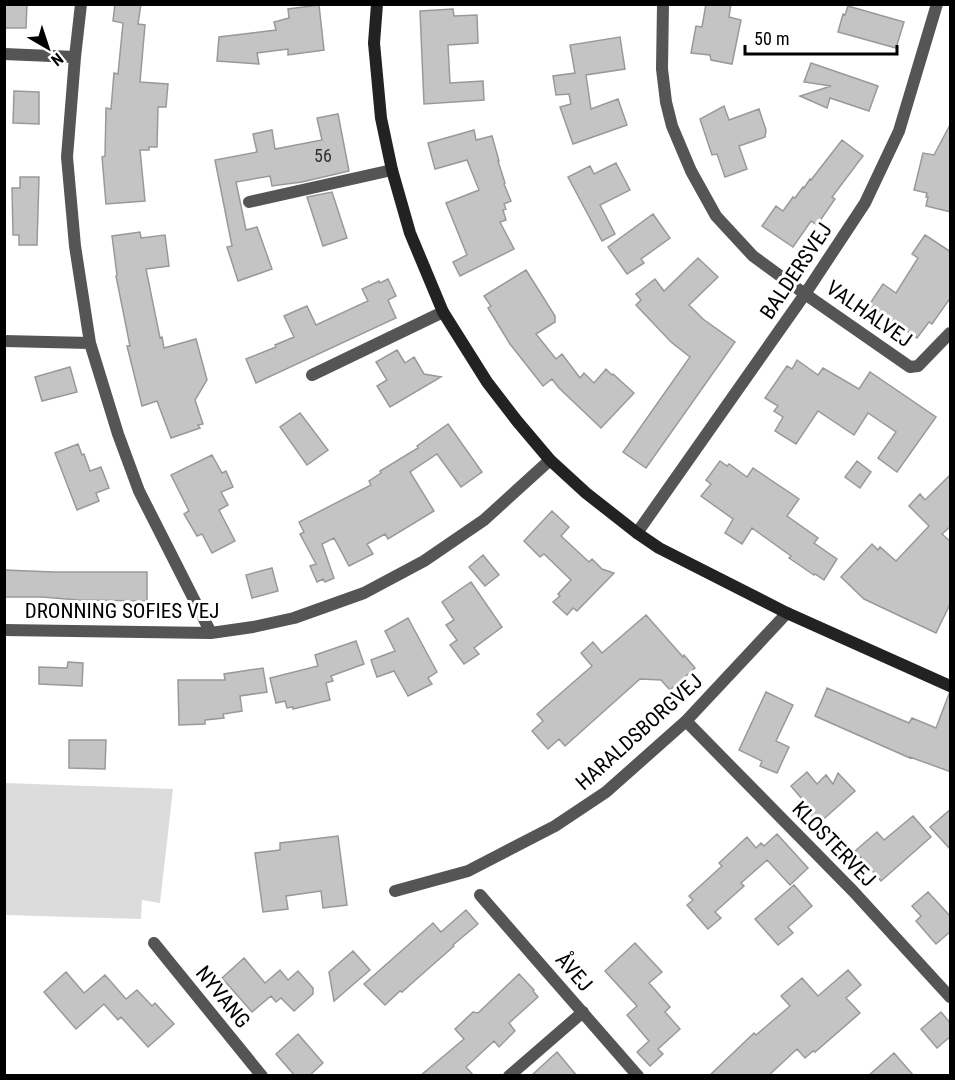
<svg xmlns="http://www.w3.org/2000/svg" width="955" height="1080" font-family="'Roboto Condensed',sans-serif">
<style>
.green{fill:#dcdcdc}
.building{fill:#c4c4c4;stroke:#999;stroke-width:1.5}
.lines{fill:none;stroke-linecap:round;stroke-linejoin:round}
.street{stroke:#555;stroke-width:12}
.secondary{stroke:#222;stroke-width:12}
.labels{text-anchor:middle;stroke-width:6;stroke-linejoin:round;paint-order:stroke}
.number-label{font-size:18px;fill:#313131}
.street-label{font-size:21px;fill:#000;stroke:#fff}
</style>
<rect width="100%" height="100%" fill="#fff"/>
<path class="green" d="M5,783L173,789L160,903L142,900L141,919L5,915Z"/>
<path class="building" d="M4,4H27L26,28H4Z
M115,4H141L138,24L145,25L140,82L168,84L166,107H158L157,147H149V150H140L145,201L106,204L102,157L105,156L106,108L111,109L114,73L118,74L123,23L113,21Z
M706,4H731L729,17L741,20L732,64L711,60L710,55L691,53L696,26L702,27Z
M319,5L324,50L288,55V49L257,53L259,64L217,61L219,37L276,30L274,22L289,18L288,9Z
M848,6L904,22L896,48L838,32L843,14L845,15Z
M453,9L454,16L477,15L478,43L448,45L450,83L483,81L484,100L424,104L420,11Z
M620,37L625,69L586,75L591,109L618,99L627,125L573,144L560,107L571,104L569,94L556,95L553,76L575,73L570,45Z
M811,63L878,86L869,111L830,98L827,108L800,96L831,86L804,82Z
M14,91L39,92V124L13,123Z
M724,106L729,120L759,109L766,130L765,137L739,146L747,169L725,177L717,154L712,155L700,119Z
M338,114L349,171L302,182L272,186L270,176L236,182L246,230L257,227L272,269L238,281L227,247L232,246L215,160L257,152L253,134L272,130L275,149L322,140L317,118Z
M951,123V212L926,206L928,197H926L927,193L914,190L923,153L934,155Z
M474,130L476,140L492,136L499,161H498L505,183L504,184L511,201L504,204L506,209L503,210L506,220L500,222L514,249L460,276L453,262L467,255L446,203L479,190L467,160L435,169L428,143Z
M842,140L863,156L832,197L835,199L817,225L811,221L793,247L762,226L776,206L783,211L793,197L795,198L803,187L804,188L810,179L811,180Z
M616,163L630,190L600,205L615,234L602,241L568,177L590,166L594,174Z
M20,177H39L37,245H19V235H13L12,188H20Z
M332,192L347,238L323,246L307,197Z
M653,214L670,238L641,259L644,263L627,274L608,247Z
M140,232L141,238L165,235L169,266L146,269L160,338L162,337L164,348L196,339L207,380L195,400L203,424L198,425L200,428L171,438L157,401L142,406L127,346H130L116,276L117,275L112,236Z
M925,235L951,252V297L932,324L929,322L917,338L869,305L883,284L896,293L918,258L912,254Z
M698,258L718,277L689,305L703,319L735,342L646,468L623,452L690,357L671,342L636,305L641,300L636,294L655,279L664,291Z
M526,270L555,316V322L536,334L556,359L562,354L580,378L584,373L594,383L606,369L612,375L613,374L634,393L601,428L559,388L552,379L543,386L510,344L488,308L491,306L484,296Z
M388,279L396,296L388,300L396,318L256,383L246,359L276,347L275,345L294,337L284,316L307,306L316,325L368,301L362,289L379,281L380,283Z
M397,350L405,363L414,357L424,374L441,377L390,407L377,386L387,380L376,362Z
M797,360L818,375L823,368L859,389L870,372L936,417L897,472L878,458L896,432L868,413L854,435L818,411L796,444L775,431L783,417L774,411L778,406L765,398L787,366L792,369Z
M70,367L77,392L42,401L35,377Z
M300,413L328,450L307,465L280,427Z
M448,424L482,472L461,487L437,454L410,472L434,511L388,539L385,534L367,544L373,554L349,566L334,538L322,544L334,578L325,582L323,579L317,582L310,566L316,564L300,534L304,532L299,522L371,485L369,481L381,473L380,471L418,448L417,446Z
M78,444L82,455L84,454L90,471L101,467L109,488L96,493L99,501L77,510L55,453Z
M212,455L222,473L226,471L233,487L221,492L228,505L219,510L235,541L212,553L202,534L197,536L184,514L189,511L171,475Z
M720,461L727,466L729,464L747,477L753,468L799,499L787,516L818,538L814,543L837,559L824,580L815,574L814,575L789,558L791,556L752,528L742,544L725,533L733,519L701,496L711,484L706,480Z
M857,461L871,472L860,488L845,477Z
M951,474V526L942,534L951,542V602L936,633L864,599L841,577L872,544L878,550L880,547L896,561L929,526L909,506L920,494L925,500Z
M552,511L569,527L561,536L589,562L592,559L602,569L614,573L577,611L573,608L567,615L553,602L560,596L558,594L571,580L544,554L540,557L524,541Z
M483,555L499,575L485,586L469,567Z
M272,568L278,591L252,598L246,575Z
M4,570L54,572H147V601L78,600L42,597H4Z
M471,582L502,627L474,648L479,654L464,664L450,645L457,640L446,625L454,620L442,602Z
M646,615L683,657L684,655L695,668L670,690L661,680L640,679L565,746L559,739L548,749L532,731L543,721L537,714L592,666L581,653L593,642L602,653Z
M408,618L437,672L428,678L432,684L408,696L394,671L377,677L371,660L395,651L385,631Z
M356,641L364,664L331,676L333,681L326,683L330,700L293,709V707L287,708L285,701L276,703L270,678L318,666L315,655Z
M68,662L83,663L82,686L39,684V667L67,668Z
M263,668L267,692L240,696L242,711L223,714L224,718L205,720V724L179,725L178,680H225L224,674Z
M827,688L909,723L912,718L936,728L949,694H951V772L910,757V758L815,716Z
M766,692L793,705L776,741L789,747L777,773L760,766L762,761L739,750Z
M69,740H106L105,769L69,768Z
M807,772L817,784L826,775L833,784L838,773L855,791L817,825L818,823L798,802L802,799L791,786Z
M951,809V850L930,827Z
M913,816L931,837L881,881L855,851L877,832L884,840Z
M777,834L808,868L790,885L767,860L741,883L744,886L715,912L721,918L708,929L687,905L693,900L689,896L722,866L719,863L747,837L756,848L761,843L764,846Z
M338,836L347,905L323,908L321,891L286,896L288,909L263,912L255,853L280,850V843Z
M794,885L812,906L788,927L793,933L778,945L755,919Z
M928,892L951,917V931L936,944L916,921L921,916L912,906Z
M466,910L478,924L453,945L454,946L411,984L402,992L400,991L385,1005L364,984L433,923L441,932Z
M635,943L662,972L649,983L670,1007L665,1012L680,1029L658,1049L663,1054L650,1066L637,1052L649,1041L627,1015L637,1006L605,971Z
M353,951L370,970L334,1001L329,972Z
M244,958L265,983L280,970L288,980L298,971L313,988V994L294,1011L281,998L276,1002L271,996L252,1012L222,978Z
M848,970L861,985L846,998L860,1013L815,1052L813,1051L805,1058L797,1049L768,1076H709L754,1033L756,1035L790,1006L781,996L802,978L818,996Z
M66,972L84,993L105,975L126,999L137,990L152,1006L155,1003L174,1024L148,1047L121,1017L118,1020L104,1004L76,1029L44,992Z
M519,974L534,990L533,991L538,997L509,1023L515,1031L499,1047L494,1041L466,1067L474,1076H420L464,1039L455,1029L473,1012L478,1013Z
M941,1012L951,1024V1036L937,1048L921,1029Z
M298,1034L323,1063L309,1076H295L276,1054Z
M557,1052L577,1076H531Z
M894,1053L914,1076H868Z"/>
<g class="lines">
<path class="street" d="M81,4L75,57L67,157L75,246L90,343L118,434L139,491L211,633
M663,4L662,69L666,102L672,126L691,171L716,216L753,256L805,294L910,367L918,366L950,333
M4,54L75,57
M249,202L392,170
M4,341L90,343
M312,375L443,312
M637,533L805,294L865,203L899,131L937,4
M4,630L211,633L253,627L294,618L364,593L424,561L484,520L550,460
M686,721L853,891L950,997
M395,891L468,871L555,826L606,792L686,721L787,613
M480,895L638,1076
M154,943L262,1076
M509,1076L583,1012"/>
<path class="secondary" d="M377,4L374,43L381,118L392,170L410,233L443,312L487,382L517,421L550,460L586,493L637,533L659,548L787,613L950,686"/>
</g>
<g class="labels">
<g class="number-label">
<text x="323" y="162">56</text>
</g>
<g class="street-label">
<text transform="translate(796 271) rotate(-56)" y="7">BALDERSVEJ</text>
<text transform="translate(869 314) rotate(35)" y="7">VALHALVEJ</text>
<text x="122" y="618">DRONNING SOFIES VEJ</text>
<text transform="translate(639 732) rotate(-42)" y="7">HARALDSBORGVEJ</text>
<text transform="translate(834 844) rotate(46)" y="7">KLOSTERVEJ</text>
<text transform="translate(574 972) rotate(49)" y="7">ÅVEJ</text>
<text transform="translate(223 997) rotate(51)" y="7">NYVANG</text>
</g>
</g>
<rect width="955" height="1080" fill="none" stroke="#000000" stroke-width="12"/>
<g transform="translate(48 48) rotate(141)" stroke="#ffffff" stroke-width="4.5" paint-order="stroke">
<path d="M0-4.5L10 22L0 15L-10 22Z" fill="#000000"/>
<text y="-9" font-size="16" font-weight="bold" text-anchor="middle" fill="#000000">N</text>
</g>
<path d="M745 45v9h152v-9" fill="none" stroke="#000000" stroke-width="3"/>
<text x="754" y="45" font-size="18" fill="#000000" stroke="#ffffff" stroke-width="4.5" paint-order="stroke">50 m</text>
</svg>
